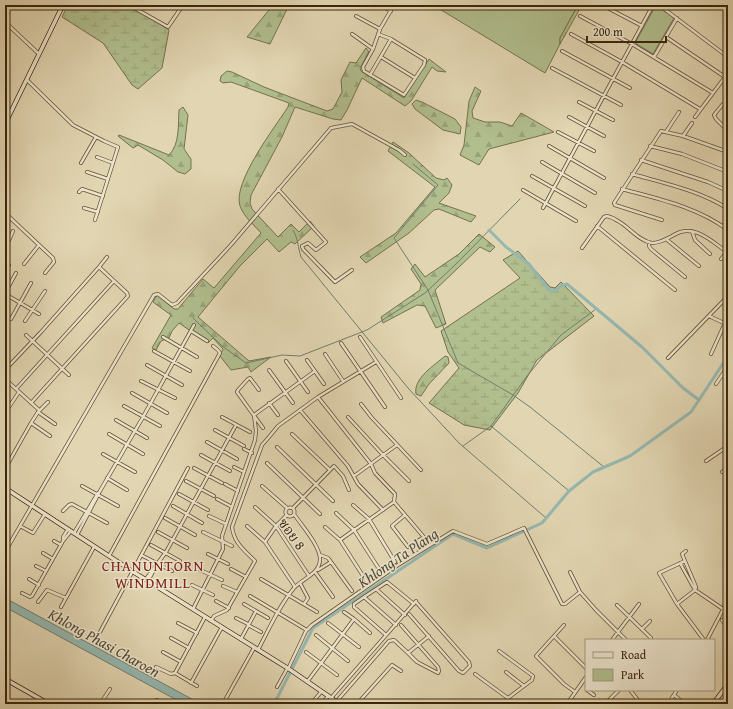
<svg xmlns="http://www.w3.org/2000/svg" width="733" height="709" font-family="'Gentium Book Plus','Noto Serif Thai',serif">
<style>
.green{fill:#b1be8e;stroke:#76724c}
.forest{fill:url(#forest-firs);stroke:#76724c}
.wetland{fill:url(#wetland-marsh);stroke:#76724c}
.water{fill:#95b8b1;stroke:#717e6e}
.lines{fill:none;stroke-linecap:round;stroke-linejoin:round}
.stream{stroke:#717e6e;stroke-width:1}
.canal{stroke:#95b8b1;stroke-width:3}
.street-casing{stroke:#645234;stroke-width:4}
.secondary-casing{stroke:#3a260a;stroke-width:5}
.street{stroke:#ece4cd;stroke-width:2.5}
.secondary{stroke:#ece4cd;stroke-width:3.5}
.labels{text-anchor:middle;stroke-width:3;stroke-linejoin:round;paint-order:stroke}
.street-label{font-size:14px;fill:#3a260a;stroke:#ece4cd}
.water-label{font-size:15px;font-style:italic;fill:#514a34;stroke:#ece4cd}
.neighbourhood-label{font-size:15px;letter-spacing:1px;fill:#7a1f14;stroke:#ece4cd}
</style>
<defs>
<pattern id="forest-firs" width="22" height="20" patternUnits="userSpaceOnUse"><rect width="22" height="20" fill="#b1be8e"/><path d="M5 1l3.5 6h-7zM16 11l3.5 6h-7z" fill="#99a379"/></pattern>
<pattern id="wetland-marsh" width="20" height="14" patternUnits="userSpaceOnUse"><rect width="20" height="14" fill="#b1be8e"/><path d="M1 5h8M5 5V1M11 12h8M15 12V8" fill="none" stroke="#99a379"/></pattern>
</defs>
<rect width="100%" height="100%" fill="#e2d6b2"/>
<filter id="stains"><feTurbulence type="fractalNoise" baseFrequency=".005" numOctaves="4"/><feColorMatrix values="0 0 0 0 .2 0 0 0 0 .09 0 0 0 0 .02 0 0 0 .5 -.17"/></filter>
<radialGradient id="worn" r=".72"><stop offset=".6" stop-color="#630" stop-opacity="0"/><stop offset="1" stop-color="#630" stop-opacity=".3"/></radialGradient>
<path class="green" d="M433,5H578L560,38V44L545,73Z
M656,5L674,18L653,54L635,43Z"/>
<path class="forest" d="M273,5H289L270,44L247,37Z
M578,5H582L560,44V38Z
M366,48L369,52L360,68L361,71L404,98L429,59L446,72L437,71L432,67L411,101L405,106L362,78L347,110L341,120L333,119L295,107L282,137L251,195L250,203L252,209L278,237L291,224L299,232L310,221L314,226L295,244L291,242L279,252L267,239L240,266L198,317L249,361L271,357L251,372L248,367L231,370L220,356L223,349L213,338L208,343L179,323L172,331L169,338L161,341L156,350L152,348L171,315L153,302L157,295L174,309H178L203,279L214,288L261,233C254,225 244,217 240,206C232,183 275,127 288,107L289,103L231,82L223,83L220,81L221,76L227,71L232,72L264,87L327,111L333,109L342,92L341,80L350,62L356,63Z
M475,87L481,91L472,111L473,118L485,122H500L512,126L521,113L554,132L489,149L479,165L460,155L464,145L469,101Z
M416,100L422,102L455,119L461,127L460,134L443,130L415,109L412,104Z
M183,107L188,115L184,149L191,159V169L185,174L178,172L163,160L138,145L133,148L118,136L119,135L169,155C180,144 178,125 179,110Z
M393,142L409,153L436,178L444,180L447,178L452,185L449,193L439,203L476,216L471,222L439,209L434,210L409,233L366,263L360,257L396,233L435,187L388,151Z
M479,234L495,247L490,252L480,247L435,290L446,324L436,328L425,306L417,305L383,323L381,317L420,290L421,284L411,269L415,264L425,277L459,254Z
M445,356L448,357L449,363L429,384L421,396L416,394C413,378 435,365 445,356Z"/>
<path class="wetland" d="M68,5H130L169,30L162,68L138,89L132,85L103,43L62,17Z
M518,251L550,287L555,288L561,282L594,316L537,360L518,393L490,430L464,425L429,403L459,368L448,352L441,331L520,278L503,260Z"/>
<path class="water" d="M5,598L201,704H184L5,607Z"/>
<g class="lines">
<path class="stream" d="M413,164L438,185L394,238L428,290L458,363L513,395L530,407L604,467
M293,230C298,238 298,248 301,257L408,388L459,443L546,518
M193,318L222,346L246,363L282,355L300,356L367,330L425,293L454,266L520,199
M491,426L569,491
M463,446L491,426L527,376L561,335L596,309"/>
<path class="canal" d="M489,230L506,247L529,264L549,290L554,291L563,285L567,284L642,347L683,388L699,400
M274,704L313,628L453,534L487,548L542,523L569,491L593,472L630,456L691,412L728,356"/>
<g class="street-casing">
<path id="street" d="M129,5L168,27L183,5
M380,5L391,11
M602,5L642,26
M659,5L728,57
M356,16L380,29
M580,16L632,44L713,93
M5,22L39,54
M352,34L373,49L363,67L364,71L404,95L424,65L425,60L391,39L378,34
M571,34L622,62L700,109
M666,37L725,77
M373,49L380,29L394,5
M562,51L630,88
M381,57L415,78
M654,57L677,18
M552,68L621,105
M370,75L391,39
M27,80L73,125L104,141L118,147L95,220
M579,102L613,120
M728,107L723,104L714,115L716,119L728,131
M569,117L604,136
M695,117L728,73
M558,132L594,151
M666,132L679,112
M683,136L692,123
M549,146L604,178
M650,146L682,154L728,172
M97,157L113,163
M641,160L708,182L728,191
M542,162L595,193
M81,163L96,137
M87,172L108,179
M632,174C663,183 701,191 728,209
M532,176L585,206
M278,189L326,242L316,250L308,243L302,246L303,249L335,282L352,270
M622,189C659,199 697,207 728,230
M523,190L576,221
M79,192L82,189L103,196
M84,208L98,212
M543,208L653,5
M5,213L53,258L54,262L45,273
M662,220L615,205L614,203L661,131L683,136L728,152
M597,226L675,290
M723,226L728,220
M692,231L695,240L710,254
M5,234L10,238L6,246
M10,238L13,231
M666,239L699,266
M649,242V246L651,249L685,277
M582,248L604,217L607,216C611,217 615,219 618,221C629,227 639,241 652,243C660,243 666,239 672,236C693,222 710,240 727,252
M721,259L728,251
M5,262L9,265
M24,264L39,245
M5,293L16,273
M5,294L39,314
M709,316L728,325
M11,319L31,283
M25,321L45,291
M191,331L207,341
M26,335L69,375
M163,337L197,357
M360,337L401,398
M341,343L385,407
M154,351L190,371
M325,354L343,381
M711,354L725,323
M668,358L728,296
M307,360L324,384
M286,361L308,392
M147,365L182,385
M5,370L41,332L99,267
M269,370L293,403
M722,375L728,380
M5,379L38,409
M141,381L175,398
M716,384L728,366
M16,389L114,281
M259,390L250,378L248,379L238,390L237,392L263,428
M132,393L167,413
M318,397L371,464L375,473L395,494L394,502L340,540
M31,403L128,296L127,293L99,267L107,257
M269,403L278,415
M361,404L372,418L421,470
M124,406L160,426
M300,410L348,466L358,484L383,510
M38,412L48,402
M5,413L19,392
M222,417L250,432
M348,417L383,455L409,481
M116,420L147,438
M31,423L38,412L55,424
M215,430L244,446
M109,434L143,454
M292,434L330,470
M207,442L237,459
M277,447L333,501
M244,449L252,453
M103,454L135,472
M201,455L230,471
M706,461L728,446
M267,463L320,514
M234,467L244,472
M194,468L222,483
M5,469L31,423L50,436
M722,472L728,468
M354,476L397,445
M107,478L127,490
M186,481L214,496
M225,484L238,491
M82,486L118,506
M262,486L287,508
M179,494L208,510
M217,499L232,507
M394,502L429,543
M353,505L369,519L395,562
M173,506L202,523
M255,507L276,526L309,576
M285.5 512a4.5 4.5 0 1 1 9 0a4.5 4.5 0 1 1-9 0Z
M293,508L334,466L343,476L349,490
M63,511L69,505L72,504L107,523
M336,513L354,530L381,572
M405,515L392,526L408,547L424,537
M209,516L226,524
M165,518L195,535
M20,526L33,533L45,514
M247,526L265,542L295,587
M325,527L340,540L367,582
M158,532L187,548
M203,532L232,546
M74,533L98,493
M77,535L100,491L143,417L194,325
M54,541L61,545
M63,541V537L68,529
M265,542L276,526L287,515
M151,545L180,561
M726,545L728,543
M5,552L154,295L158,294L172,305L177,303L230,246L331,128L352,124L399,150L405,155
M43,553L53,559
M208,554L228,564
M320,555L328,558L331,562
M109,556L220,353L218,350L213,346
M143,556L172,571
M685,561L659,573L677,604L704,640
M680,563L695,590L723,609
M5,566L7,565
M36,566L46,571
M231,569L246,577
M200,570L222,580
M318,570L331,562L352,591
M315,572L333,597
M570,572L580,592L596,610L626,640
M29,579L39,585
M146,579L166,552L236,425
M261,579L317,612
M148,581L156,566
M300,583L308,598L304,604
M192,585L213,595
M223,586L237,592
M376,589L405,615
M22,593L30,597L32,596L63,541L71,531
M250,596L305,629
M364,597L354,604V607L386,635
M216,601L229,608
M38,602L47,590L66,598
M244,604L268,618
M677,604L695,590L696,587L682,554L686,551
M617,605L651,638
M61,607L94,547
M193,609L223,549L222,536L255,440L256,431L254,415L315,371
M344,612L354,619
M409,614L459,671L463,673L470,666L469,662L416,602
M236,618L248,624
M722,620L724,623L728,625
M211,621L214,616L227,610L255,561C244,550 234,543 232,527L262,445L269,437L278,426L318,397L376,362
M178,623L197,633
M328,623L359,647
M248,625L261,632
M396,625L364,597L387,582L414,604
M401,625L438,667L439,671L438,673L417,662L408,653
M564,625L536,656L564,684L575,692
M642,629L650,621
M100,632L188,468
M316,635L348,661
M555,637L586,668
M171,638L189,648
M241,639L256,611
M612,640L639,604
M707,640L728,600
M258,650C269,629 279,606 294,588C303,578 320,574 320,559C320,546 302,526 294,514
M499,651L533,676L532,680L508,698
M163,652L181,662
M306,652L337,675
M156,667L171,674L175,673L197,686
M288,669L306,631L312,625L398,565L453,531L487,544L524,528L562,604H565L580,592
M506,672L524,686
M175,673L205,617
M475,674L516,704
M307,682L354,619L370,633
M191,683L222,627
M277,687L287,669
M725,688L728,692
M587,690L594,695
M630,690L641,704
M674,695L685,704
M331,698L416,601
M336,702L389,641L394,640L408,653L429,636
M100,704L110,689
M155,704L157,700
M225,704L224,702L254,648
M311,704L321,692
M322,704L328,696
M357,704L392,665L401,671
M567,704L586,677
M605,704L619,690
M668,704L677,690"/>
</g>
<g class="secondary-casing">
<path id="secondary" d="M5,124L63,5
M5,488L135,573L289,669L340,704
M5,679L49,704
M713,704L728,684"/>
</g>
<use href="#street" class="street"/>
<use href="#secondary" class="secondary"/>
</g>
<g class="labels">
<g class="street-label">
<text transform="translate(292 534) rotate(54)" y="5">ซอย 8</text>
</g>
<g class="water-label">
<text transform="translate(398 558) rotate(-34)" y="5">Khlong Ta Plang</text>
<text transform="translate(104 643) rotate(29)" y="5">Khlong Phasi Charoen</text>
</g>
<g class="neighbourhood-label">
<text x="153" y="571">CHANUNTORN<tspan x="153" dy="17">WINDMILL</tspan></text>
</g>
</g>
<rect width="733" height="709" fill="none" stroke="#e2d6b2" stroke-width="20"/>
<rect x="6" y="6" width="721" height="697" fill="none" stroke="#3a260a" stroke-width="2"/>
<rect x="10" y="10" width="713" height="689" fill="none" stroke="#3a260a"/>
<rect x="585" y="639" width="130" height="52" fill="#ece4cd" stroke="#a5987f"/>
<rect x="593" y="652" width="20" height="6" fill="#ece4cd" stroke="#a5987f"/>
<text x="621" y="659" font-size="12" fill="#3a260a">Road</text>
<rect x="593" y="669" width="20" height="12" fill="#b1be8e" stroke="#a5987f"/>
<text x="621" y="679" font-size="12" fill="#3a260a">Park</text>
<path d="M587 36v6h79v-6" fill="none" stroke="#3a260a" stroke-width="2"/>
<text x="593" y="36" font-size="12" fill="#3a260a" stroke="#ece4cd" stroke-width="3" paint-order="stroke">200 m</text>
<rect width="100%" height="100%" filter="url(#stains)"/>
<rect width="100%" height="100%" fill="url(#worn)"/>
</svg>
